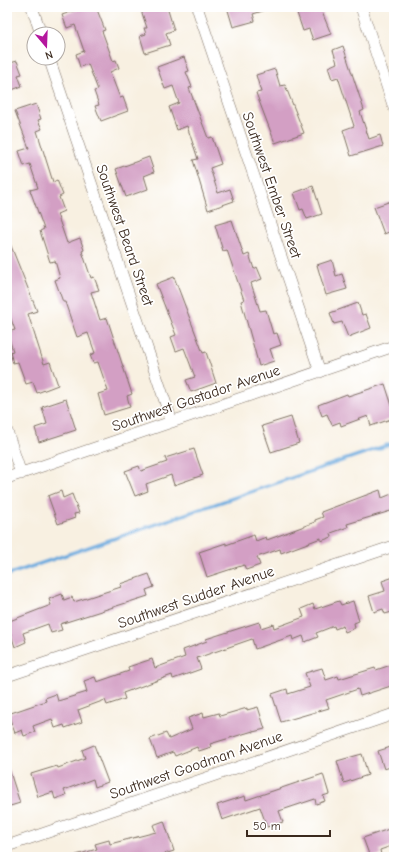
<svg xmlns="http://www.w3.org/2000/svg" width="401" height="864" font-family="'Comic Neue',sans-serif">
<style>
.lines{fill:none;stroke-linecap:round;stroke-linejoin:round}
.stream{stroke:#6caade;stroke-width:3.5}
.building{fill:#d39fc4}
.minor-casing{stroke:#7d6f62;stroke-width:12}
.minor{stroke:#fff;stroke-width:11}
.labels{text-anchor:middle;stroke-width:3.5;stroke-linejoin:round;paint-order:stroke}
.street-label{font-size:15px;fill:#3b2a1e;stroke:#fff}
</style>
<rect width="100%" height="100%" fill="#fff"/>
<filter id="ink" filterUnits="userSpaceOnUse"><feTurbulence type="fractalNoise" baseFrequency=".025" numOctaves="2"/><feDisplacementMap in="SourceGraphic" scale="8" xChannelSelector="R" yChannelSelector="G"/><feConvolveMatrix kernelMatrix="1 2 1 2 8 2 1 2 1" color-interpolation-filters="sRGB"/></filter>
<filter id="wash" filterUnits="userSpaceOnUse"><feTurbulence type="fractalNoise" baseFrequency=".012" numOctaves="4" result="noise"/><feDisplacementMap in="SourceGraphic" scale="16" xChannelSelector="R" yChannelSelector="G"/><feGaussianBlur stdDeviation="0.9" result="paint"/><feColorMatrix in="noise" values="0 0 0 0 0 0 0 0 0 0 0 0 0 0 0 0 0 1.4 0 .05"/><feComposite in="paint" operator="in"/></filter>
<g filter="url(#wash)">
<rect width="100%" height="100%" fill="#f8f0e1"/>
<g class="lines">
<path class="stream" d="M7,575L394,443"/>
</g>
<g id="blocks">
<path class="building" d="M85,7H96L105,30L102,31L113,61L116,60L119,68L110,72L120,98L123,97L128,111L101,121L95,106L99,105L94,91L98,90L88,64L80,67L76,54L84,51L75,25L67,28L62,15Z
M140,7H167L174,30L166,33L170,45L145,53L140,36L146,34L144,28H147Z
M227,7H269V9L253,14L255,21L233,27Z
M317,7H320L331,34L313,40L309,29L303,31L297,13Z
M343,46L364,110L360,112L369,139L380,135L383,146L351,156L343,130L354,126L338,77L332,79L328,67L337,63L333,50Z
M184,57L189,71L186,72L192,87L189,88L208,138L212,137L221,164L210,168L218,193L230,189L234,201L208,210L193,160L198,159L187,126L177,130L169,107L179,103L173,86L165,89L157,67Z
M17,61L22,74L18,75L22,86L7,92V64Z
M275,69L280,86L285,85L304,133L275,143L256,93L261,92L256,75Z
M36,104L41,119L38,120L42,129L37,131L53,182L57,180L63,195L59,197L64,211L57,214L67,243L80,238L84,250L82,251L91,278L94,277L99,290L91,292L100,320L107,318L132,394L127,396L130,407L104,415L98,394L108,391L98,362L93,363L90,355L95,353L88,333L77,337L65,302H63L55,280L60,278L55,261L50,262L40,231L44,229L30,190L38,188L30,164L24,166L19,151L29,148L15,111Z
M149,157L154,172L144,176L148,189L126,197L116,169Z
M313,186L322,214L307,219L303,209L300,210L294,193Z
M394,200V230L384,234L374,207Z
M232,220L244,256L249,254L254,269L257,267L262,279L251,283L260,311L266,310L273,334L277,333L281,345L270,349L274,361L259,366L241,301L244,300L227,250L223,251L215,225Z
M7,236L37,311L28,314L44,364L50,362L58,385L37,393L33,382L26,384L18,362L13,363L10,352L13,351L7,332L15,330L7,308Z
M332,260L336,276L342,274L347,289L326,295L317,265Z
M174,277L203,353L206,352L216,383L191,392L186,380L195,377L184,348L176,351L171,337L176,335L156,284Z
M358,303L362,315L366,314L371,328L348,337L342,322L334,324L330,313Z
M385,384L394,412V418L371,426L368,416L341,426L340,422L332,425L327,414L322,416L318,405L347,394L348,396Z
M66,399L76,430L39,442L35,428L47,424L42,407Z
M291,417L299,443L271,452L262,426Z
M194,449L203,475L174,485L171,475L146,484L148,491L135,496L125,471L139,466L141,471L167,462L165,458Z
M380,490L382,498L394,493V510L347,524L348,527L331,533L332,537L321,541V538L281,553L280,549L257,557L260,565L246,570L244,565L207,577L199,552L226,543V545L254,535L256,541L266,537L267,540L315,522V520L323,517L321,512Z
M61,491L63,498L72,494L79,513L74,514L75,518L58,524L48,496Z
M149,574L154,587L146,590L148,596L60,624L62,630L51,633L48,624L23,633L26,642L15,647L7,622L51,605L49,599L62,594L64,600L72,597L74,602L121,587L120,584Z
M394,577V613L392,612L385,614L383,609L374,612L369,596L385,591L382,581Z
M339,601L341,605L353,601L359,621L354,623L355,628L345,632L343,626L335,629L334,626L316,633L318,637L305,642L303,636L293,640L292,636L255,649L252,639L197,658L201,669L173,679L172,675L123,693L125,699L107,705L105,700L78,710L82,722L65,728L64,725L55,728L52,719L33,726L35,732L24,736L22,730L15,733L8,714L46,701L45,698L56,694L58,701L87,692L84,681L95,677L97,682L129,671L128,667L152,659L155,668L185,657L183,650L207,641L206,639L259,622L261,628L273,624L274,628L304,617L301,609L313,604L315,609Z
M394,664V685L360,696L358,689L326,700L329,708L281,722L272,694L287,689L288,694L310,687L305,673L322,668L326,680L338,676L339,679L375,668L376,670Z
M258,707L265,729L253,732V731L210,744L211,747L199,751L197,747L175,756L173,752L157,758L150,739L166,733L169,739L192,729L188,718L203,713L204,717L219,713L220,716L247,708V710Z
M94,745L108,782L95,787L93,779L64,790L66,795L55,799L53,792L38,797L31,774L57,766L58,768L85,758L82,750Z
M394,746V766L384,769L378,751Z
M362,754L368,775L344,783L337,761Z
M7,769H9L20,803L7,807Z
M323,774L329,794L323,796L325,801L316,804L315,799L279,811L283,822L267,827L260,807L222,820L217,805L245,796L246,800Z
M164,821L174,851L155,857H77L76,855L97,849L95,844L109,840L110,844L156,832L153,825Z
M389,829L394,845L380,850L381,855L370,857L363,838Z"/>
</g>
</g>
<g filter="url(#ink)">
<use href="#blocks" fill-opacity="0" stroke="#7d6f62" stroke-width="1"/>
<g class="lines">
<g class="minor-casing">
<path id="minor" d="M32,7L41,34
M197,7L320,372
M361,7L394,108
M49,58L172,422
M7,431L21,474
M7,478L394,346
M7,676L394,546
M7,846L394,714"/>
</g>
<use href="#minor" class="minor"/>
</g>
</g>
<g class="labels">
<g class="street-label">
<text transform="translate(272 185) rotate(71)" y="5">Southwest Ember Street</text>
<text transform="translate(125 235) rotate(71)" y="5">Southwest Beard Street</text>
<text transform="translate(196 398) rotate(-19)" y="5">Southwest Gastador Avenue</text>
<text transform="translate(196 597) rotate(-19)" y="5">Southwest Sudder Avenue</text>
<text transform="translate(196 765) rotate(-19)" y="5">Southwest Goodman Avenue</text>
</g>
</g>
<rect width="401" height="864" fill="none" stroke="#fff" stroke-width="24"/>
<g transform="translate(46 46) rotate(161)"><circle r="19" fill="#ffffff" stroke="#b1aaa5"/>
<path d="M0-3L7 15L0 10L-7 15Z" fill="#b5179e"/>
<text y="-6" font-size="11" font-weight="bold" text-anchor="middle" fill="#3b2a1e">N</text>
</g>
<path d="M247 830v6h83v-6" fill="none" stroke="#3b2a1e" stroke-width="2"/>
<text x="253" y="830" font-size="12" fill="#3b2a1e" stroke="#ffffff" stroke-width="3" paint-order="stroke">50 m</text>
</svg>
